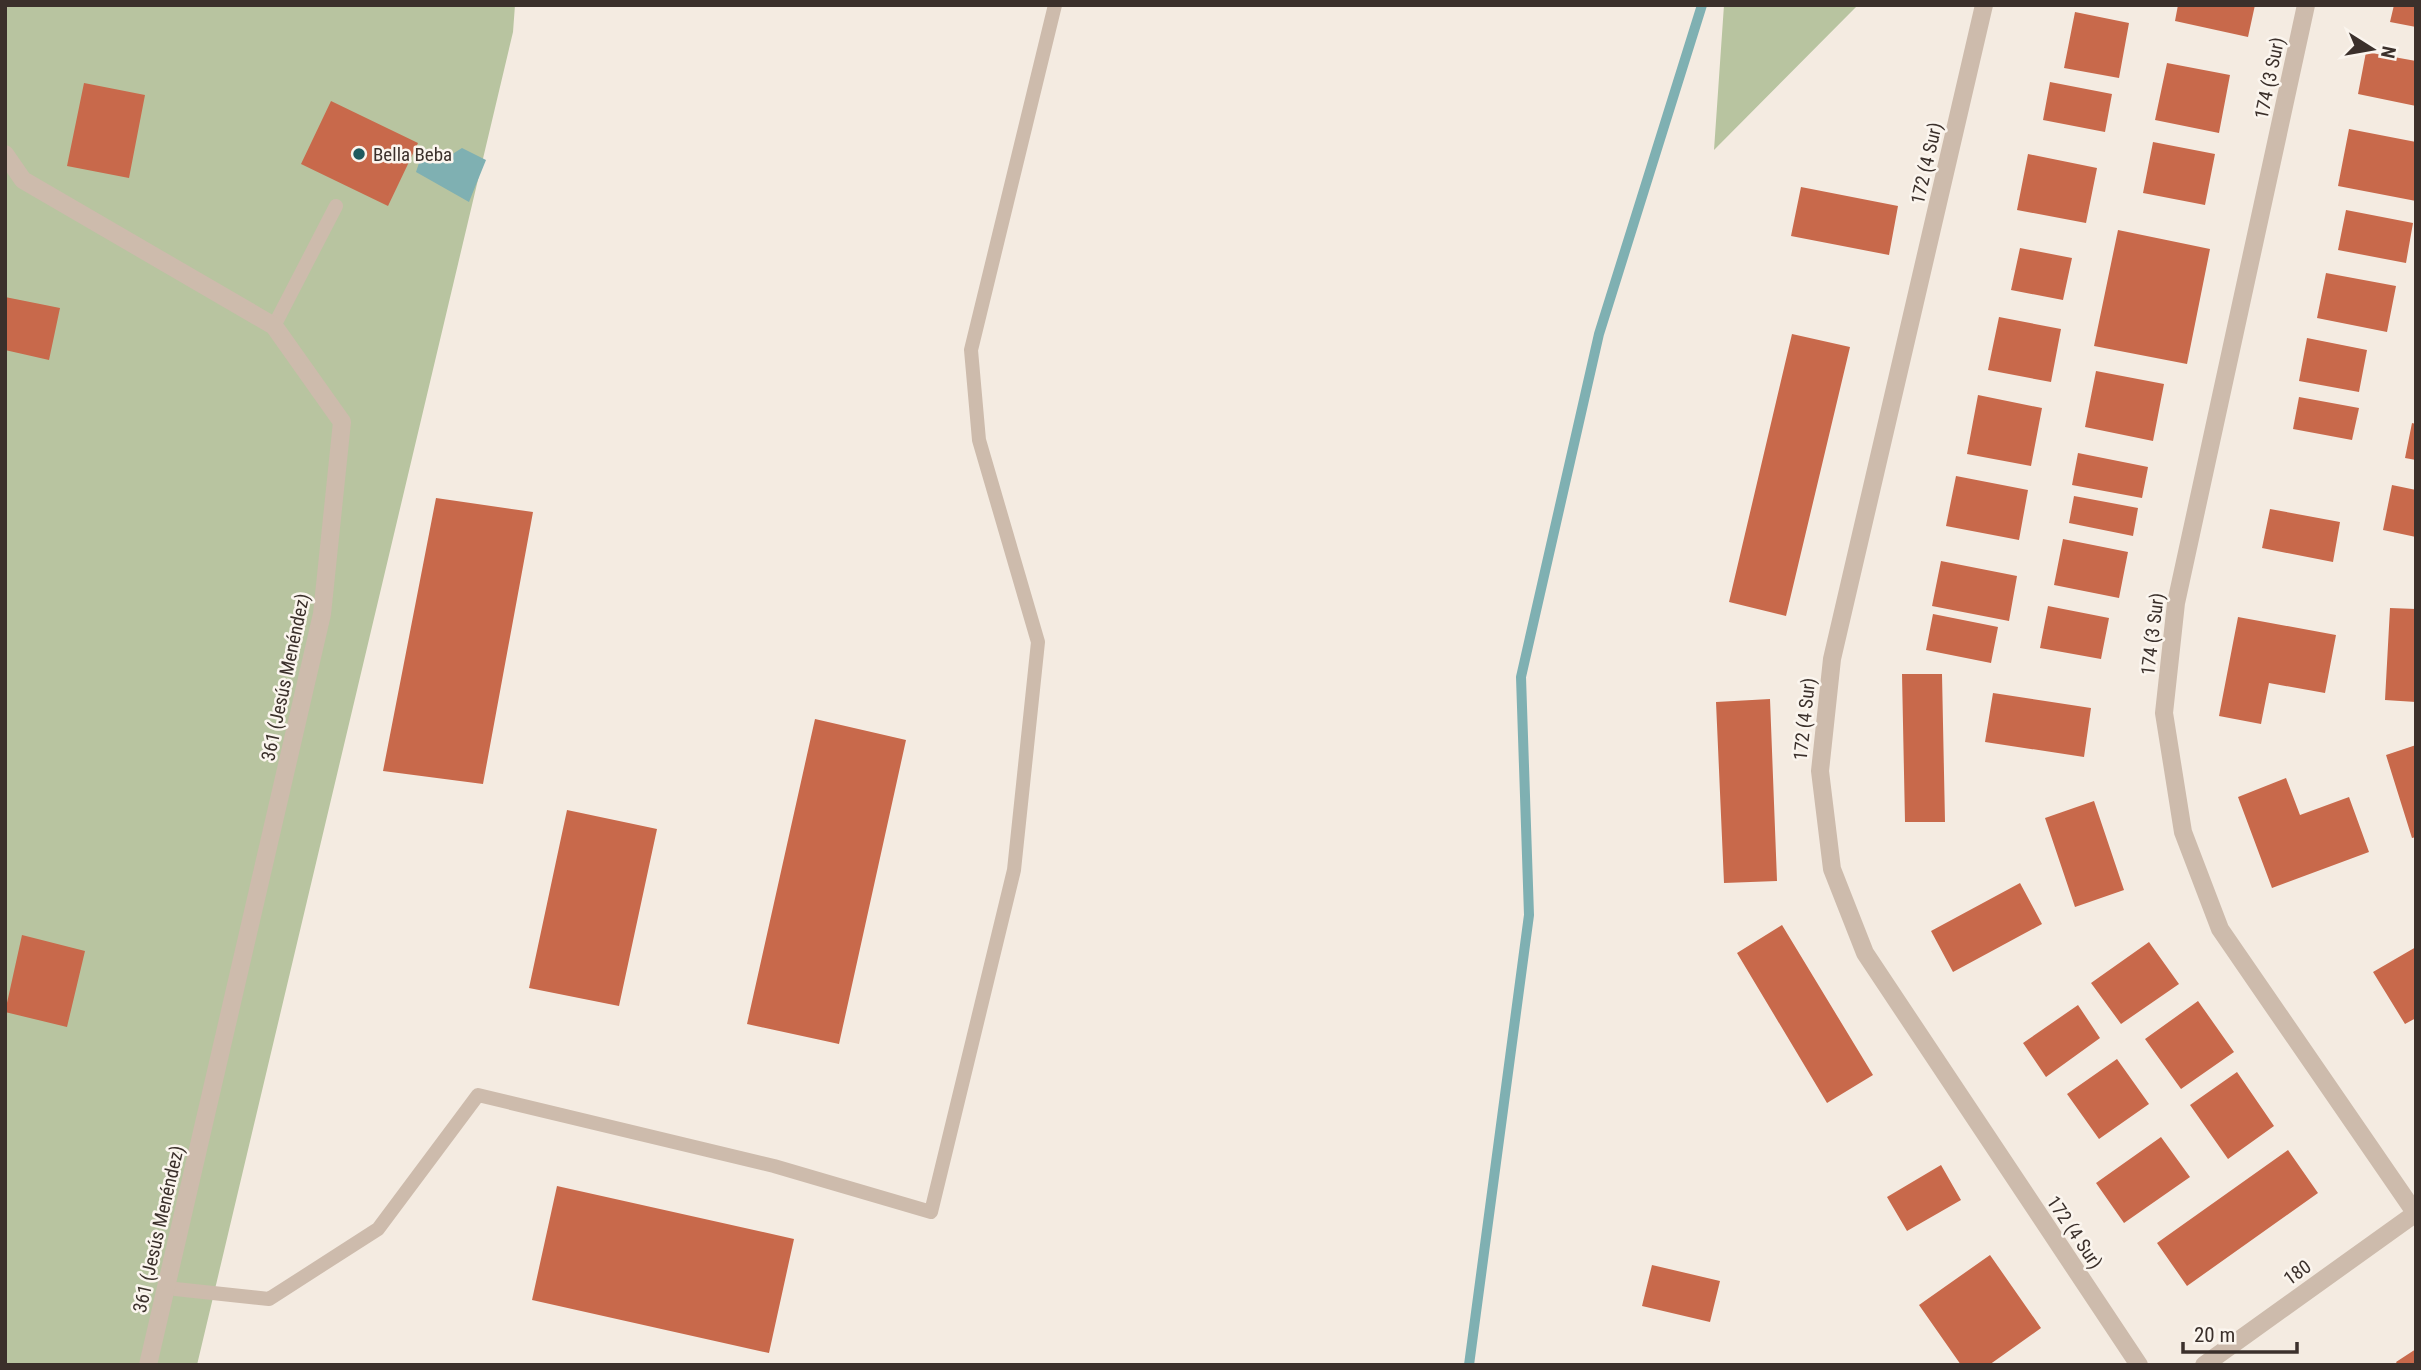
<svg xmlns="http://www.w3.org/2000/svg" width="2421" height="1370" font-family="'Roboto Condensed',sans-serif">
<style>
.green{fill:#b8c4a0}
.water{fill:#7fb0b2}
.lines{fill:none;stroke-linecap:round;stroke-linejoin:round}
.stream{stroke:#7fb0b2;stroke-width:10}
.building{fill:#c8694b}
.service{stroke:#cdbbac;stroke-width:14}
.minor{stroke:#cdbbac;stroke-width:18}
.poi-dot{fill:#1f5a5e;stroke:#fbf5ee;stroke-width:2.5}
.labels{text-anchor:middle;stroke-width:5;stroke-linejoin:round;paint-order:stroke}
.street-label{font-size:19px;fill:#3b302b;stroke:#fbf5ee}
.poi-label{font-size:19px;fill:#3b302b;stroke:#fbf5ee;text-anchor:start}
</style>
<rect width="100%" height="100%" fill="#f4ebe1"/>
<path class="green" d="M5,5H515L513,32L197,1365H5Z
M1724,5H1858L1714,150Z"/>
<path class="water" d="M424,148L443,160L462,148L486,160L469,202L416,172Z"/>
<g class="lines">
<path class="stream" d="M1469,1365L1529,915L1521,677L1599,334L1702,5"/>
</g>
<path class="building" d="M2178,5H2255L2248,37L2175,21Z
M2394,5H2416V27L2390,22Z
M2075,12L2129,23L2119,78L2064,68Z
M2366,52L2416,61V106L2358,94Z
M2167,63L2230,75L2219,133L2155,120Z
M2050,82L2112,94L2105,132L2043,120Z
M84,83L145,95L129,178L67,166Z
M331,101L418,143L388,206L301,164Z
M2349,129L2416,142V201L2338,186Z
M2153,142L2215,154L2205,205L2143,193Z
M2028,154L2097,168L2086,223L2017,210Z
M1801,187L1898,206L1889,255L1791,236Z
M2346,210L2413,223L2406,263L2338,250Z
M2118,230L2210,249L2187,364L2094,346Z
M2020,248L2072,258L2063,300L2011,290Z
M2326,273L2396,286L2387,332L2317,318Z
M5,297L60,308L49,360L5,350Z
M1999,317L2061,329L2051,382L1988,370Z
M1792,334L1850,347L1786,616L1729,602Z
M2307,338L2367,350L2359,392L2299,381Z
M2096,371L2164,384L2153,441L2085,427Z
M1978,395L2042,408L2031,466L1967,454Z
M2299,397L2359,408L2352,440L2293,429Z
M2412,423L2416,424V460L2405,458Z
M2078,453L2148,467L2142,498L2072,485Z
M1956,476L2028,490L2019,540L1946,526Z
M2392,485L2416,490V537L2383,530Z
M2074,496L2138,508L2133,536L2069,523Z
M436,498L533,512L483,784L383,771Z
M2270,509L2340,522L2333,562L2262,548Z
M2063,539L2128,552L2119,598L2054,585Z
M1941,561L2017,576L2009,621L1932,606Z
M2048,606L2109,618L2101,659L2040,648Z
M2390,608L2416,609V702L2385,700Z
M1933,614L1998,627L1991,663L1926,650Z
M2238,617L2336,635L2325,693L2269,683L2261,724L2219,716Z
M1902,674H1942L1945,822H1905Z
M1993,693L2091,708L2084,757L1985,742Z
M1770,699L1777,881L1724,883L1716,702Z
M815,719L906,740L839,1044L747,1024Z
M2416,745V837L2412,838L2386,755Z
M2286,778L2300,815L2349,797L2369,852L2272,888L2238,797Z
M2094,801L2124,890L2075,907L2045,818Z
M567,810L657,829L619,1006L529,988Z
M2020,883L2042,924L1953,972L1931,931Z
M1782,925L1873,1075L1827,1103L1737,953Z
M22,935L85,951L67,1027L5,1012Z
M2149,942L2179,984L2121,1024L2091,983Z
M2416,947V1018L2405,1024L2373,972Z
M2198,1001L2234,1052L2181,1089L2145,1039Z
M2078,1005L2100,1038L2046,1077L2023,1043Z
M2117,1059L2149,1104L2099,1139L2067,1094Z
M2237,1072L2274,1126L2228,1159L2190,1105Z
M2161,1137L2190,1177L2124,1223L2096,1183Z
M2288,1150L2318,1193L2187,1286L2157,1243Z
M1941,1165L1961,1200L1907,1231L1887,1197Z
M557,1186L794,1239L769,1353L532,1300Z
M1990,1255L2041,1328L1989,1365H1961L1919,1305Z
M1652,1265L1720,1281L1710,1322L1642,1306Z
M2416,1349V1365H2398L2396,1362Z"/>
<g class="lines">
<path class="service" d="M274,326L336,206
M166,1288L269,1299L378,1229L478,1095L774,1166L931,1212L1014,870L1038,642L979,440L971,350L1055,5"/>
<path class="minor" d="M1984,5L1832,659L1820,771L1832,869L1865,953L2139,1365
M2306,5L2176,603L2164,713L2183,832L2220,929L2416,1214
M5,154L23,180L274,326L342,422L322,614L148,1365
M2204,1365L2416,1213"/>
</g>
<circle class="poi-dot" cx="359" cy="154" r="7"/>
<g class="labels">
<g class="street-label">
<text transform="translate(2269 78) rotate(-78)" y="7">174 (3 Sur)</text>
<text transform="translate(1926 163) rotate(-77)" y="7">172 (4 Sur)</text>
<text transform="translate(2152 634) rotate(-83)" y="7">174 (3 Sur)</text>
<text transform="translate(285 677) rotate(-78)" y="7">361 (Jesús Menéndez)</text>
<text transform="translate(1804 719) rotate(-84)" y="7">172 (4 Sur)</text>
<text transform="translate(158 1229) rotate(-77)" y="7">361 (Jesús Menéndez)</text>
<text transform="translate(2075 1232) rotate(56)" y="7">172 (4 Sur)</text>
<text transform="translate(2297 1272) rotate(-36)" y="7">180</text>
</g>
<g class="poi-label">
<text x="373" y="161">Bella Beba</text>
</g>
</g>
<rect width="2421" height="1370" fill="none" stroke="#3b302b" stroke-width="14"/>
<g transform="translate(2372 49) rotate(101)" stroke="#fbf5ee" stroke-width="5" paint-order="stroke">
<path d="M0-5L12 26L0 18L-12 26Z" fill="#3b302b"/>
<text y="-10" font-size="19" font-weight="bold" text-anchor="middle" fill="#3b302b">N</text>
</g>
<path d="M2183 1342v10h114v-10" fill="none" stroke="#3b302b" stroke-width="3.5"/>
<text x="2194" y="1342" font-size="21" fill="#3b302b" stroke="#fbf5ee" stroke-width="5" paint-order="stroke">20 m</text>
</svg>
